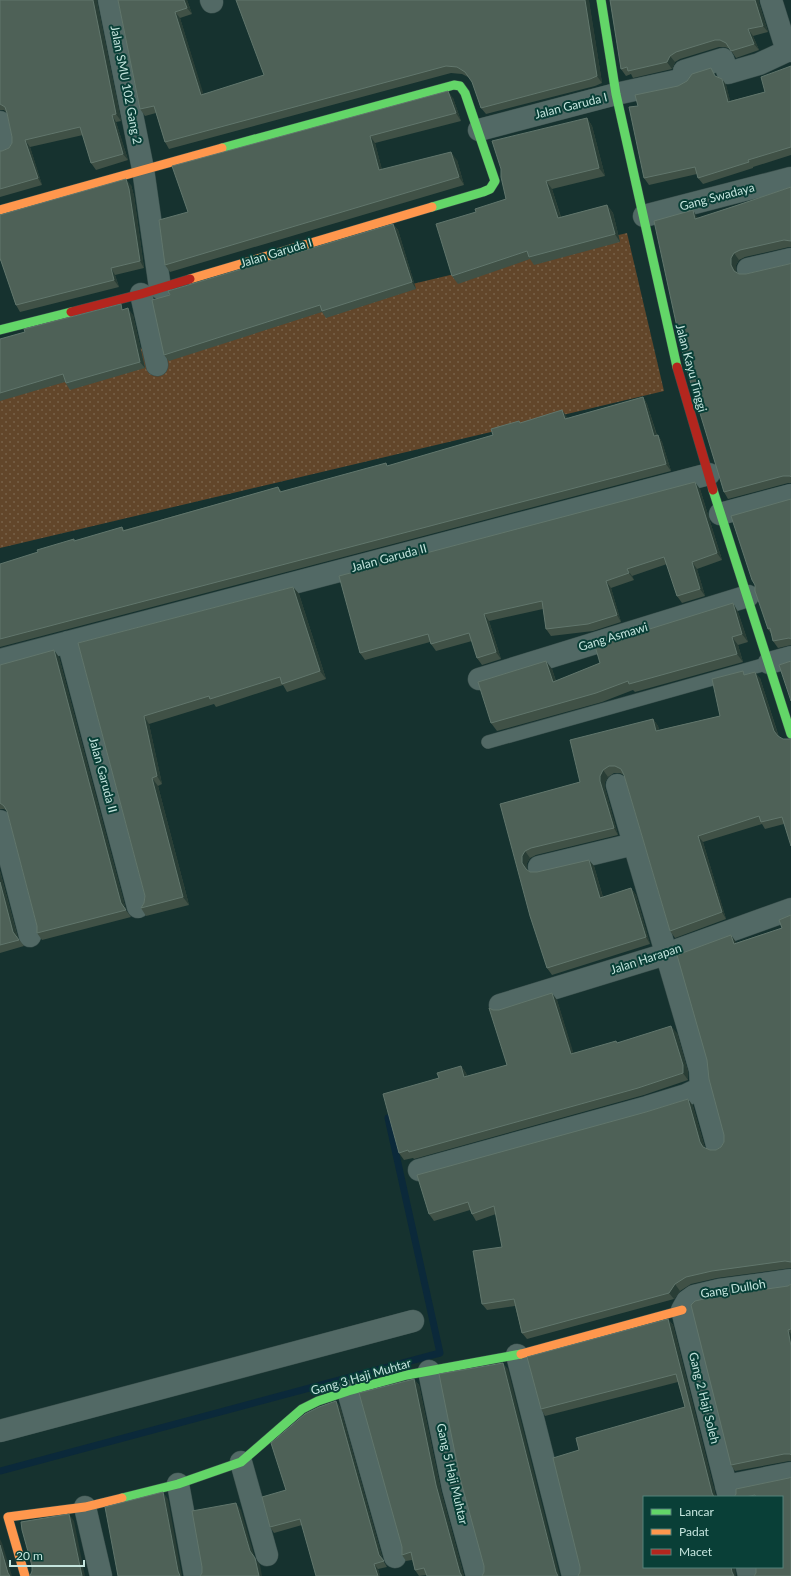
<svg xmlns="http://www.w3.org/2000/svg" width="791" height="1576" font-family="Lato,sans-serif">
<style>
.grass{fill:url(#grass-dots)}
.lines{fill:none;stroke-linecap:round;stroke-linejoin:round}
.stream{stroke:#0b293a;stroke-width:7}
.lane-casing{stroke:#384e4b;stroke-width:14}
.street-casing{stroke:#384e4b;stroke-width:23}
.fast-casing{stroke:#384e4b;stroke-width:10}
.slow-casing{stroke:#384e4b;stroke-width:10}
.jam-casing{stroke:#384e4b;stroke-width:10}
.lane{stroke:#526965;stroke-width:13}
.street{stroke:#526965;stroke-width:22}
.fast{stroke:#63d668;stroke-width:9}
.slow{stroke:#ff974d;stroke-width:9}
.jam{stroke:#b3261e;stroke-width:9}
.wall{fill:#405146}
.shaded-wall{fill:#293e36}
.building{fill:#4e6157;stroke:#61766c}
.labels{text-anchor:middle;stroke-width:4;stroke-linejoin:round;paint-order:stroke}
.street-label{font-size:12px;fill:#c5e5de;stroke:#093f37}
</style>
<defs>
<pattern id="grass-dots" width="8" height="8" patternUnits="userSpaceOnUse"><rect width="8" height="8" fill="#62462a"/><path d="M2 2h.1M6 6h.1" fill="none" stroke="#776148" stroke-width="1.8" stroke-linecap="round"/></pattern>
</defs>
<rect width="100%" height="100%" fill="#16322f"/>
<path class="grass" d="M627,233L664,391L0,548V382Z"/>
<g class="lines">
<path class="stream" d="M0,1471L440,1353L388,1118"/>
<g class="lane-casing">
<path id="lane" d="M488,742L769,663"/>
</g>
<g class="street-casing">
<path id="street" d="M109,0L143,169L160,288
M211,0L212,2
M771,0L787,51H791
M0,122L5,146
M479,130L616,94L680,80L685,77L684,71L723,59L728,73L759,64L787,51
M644,216L791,178
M748,269L791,259
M141,294L157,365
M720,514L791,495
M68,642L138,907
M0,660L709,474
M769,663L791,657
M479,679L748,596
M0,821L30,936
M539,867L634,844
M500,1005L666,954L791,909
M701,1088L717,1145
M419,1170L647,1107L686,1095L701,1088L700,1070L689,1031L634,844L617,785
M517,1355L573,1576
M429,1371L453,1488L477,1576
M348,1391L395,1557
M0,1431L413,1321
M241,1462L267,1555
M178,1484L195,1576
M726,1486L791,1473
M729,1497L682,1310L687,1301L694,1296L719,1290L791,1280
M85,1507L101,1576
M747,1567L749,1576"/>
</g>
<g class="fast-casing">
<path id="fast" d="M601,0L616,94L677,367
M222,148L454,85L460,86L465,93L495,181L490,189L483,192L432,207
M0,330L71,312
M713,490L791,734
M122,1498L178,1484L241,1462L302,1409L318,1401L348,1391L407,1375L521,1354"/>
</g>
<g class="slow-casing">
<path id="slow" d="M0,210L222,148
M190,279L432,207
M521,1354L682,1310
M25,1576L8,1517L85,1507L122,1498"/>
</g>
<g class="jam-casing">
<path id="jam" d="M71,312L141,294L190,279
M677,367L713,490"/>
</g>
<use href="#lane" class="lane"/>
<use href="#street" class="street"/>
<use href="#fast" class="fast"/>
<use href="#slow" class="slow"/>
<use href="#jam" class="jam"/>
</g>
<path class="wall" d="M0,0L97,2L121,121L116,122L128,160L96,170L91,163L83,135L30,147L42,185L0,197V151H2L9,148L12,143V137L7,113L4,110H0Z
M118,0H187L192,14L180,18L203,94L589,2L602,83L595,86L486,114L481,108L472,82L470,78L462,74L451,73L169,149L165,142L156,113L145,116L140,109Z
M610,0H759V3L768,32L753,36L759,50L736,58L730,49L725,47H719L680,59L675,62L672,69L633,78L631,74L626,76L621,69Z
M791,66V155L753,167V168L703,184L698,178L697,174L649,185L644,178L638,106L678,86L716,76L722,79L726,85L730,101L765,92Z
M453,98L461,121L375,143L382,170L457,160L464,185L170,272L165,265L188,212Z
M587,118L592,126L605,176L552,189L561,217L607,205L613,213L620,242L534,265L530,259L458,284L452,276L476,212L506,199L501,169Z
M131,185L134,196L144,268L115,275L119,287L20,312L16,305L1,261H0V215Z
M791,187V247H789L745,257L739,260L736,265V271L739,274H746L789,264L791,263V483H788L728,499L724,492L697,217L698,218L738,205Z
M393,224L398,230L416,289L326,318L322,312L169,361L164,355Z
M124,309L133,315L145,368L70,390L65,382L0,401V339Z
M643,397L647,404L657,435H658L662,442L671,471L0,647V564L122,527L124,530L278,487L282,492L388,466L493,435L520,423L567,417L568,418Z
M700,489L722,560L697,569L705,596L682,603L677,596L667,564L632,576L634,580L611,588L621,622L593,631L551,636L546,629L543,609L489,621L501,659L482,665L477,658L472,641L436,651L431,644L430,642L365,660L360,653Z
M791,499V645L778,648L773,641L772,635L768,629L790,500Z
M293,587L299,594L326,679L287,692L283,685L216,707L214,704L149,724L162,784L158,786L189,905L146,916L141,908L144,903L145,896L78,643Z
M733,603L738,612L748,642L738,645L743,662L635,692L633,690L602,702L497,731L491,723L552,669L556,681L600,663Z
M59,657L126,910L131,917L42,940L37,933V926L7,811L4,809H0V665Z
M745,675L760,678L779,737L783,739H790L784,824L765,829L762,824L703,842L726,919L675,938L670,931L624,775L620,773H614L608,777L605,782V788L618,835L536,855L530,858L527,863V870L530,872H537L594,866L603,897L631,888L636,895L650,944L552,975L547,968L500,804L580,782L653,719L658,726L659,730L720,716Z
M0,871L18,938L24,946L0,953Z
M791,915V1268L717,1278L691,1284L680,1291L674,1299L527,1339L522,1333L515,1306L487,1310L482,1304L502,1247L496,1214L476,1221L472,1214L470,1210L434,1221L429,1214L646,1112L688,1099L693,1106L705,1148L710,1150H716L721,1147L724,1142L731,935L736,943L782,928Z
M557,1000L573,1053L617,1043L677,1033L688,1072V1080L644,1095L414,1159L413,1158L404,1160L399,1153L439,1078L461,1066L466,1073L467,1076L507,1065L493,1010H499Z
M791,1284V1461H789L735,1471L731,1465L788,1286Z
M668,1319L673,1325L716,1497H644L735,1569L580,1572L579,1450L685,1407L678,1382L545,1416L541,1409Z
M414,1379L419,1385L441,1491L464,1576H427V1575L419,1576L415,1570L412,1560L406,1561L402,1555Z
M336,1401L340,1407L383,1560L387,1567L378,1569L380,1576H316L302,1525L274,1533L270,1527L286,1490Z
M789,1478L756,1573L782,1497H734Z"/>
<path class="shaded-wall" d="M93,0H97V2L121,121L116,114Z
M184,0H187L192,14L187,8Z
M585,0H589L602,83L597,76Z
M755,0H759V3L768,32L763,26Z
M175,12L180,18L206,102L201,95Z
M748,29L753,36L759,50L754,44Z
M670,56L675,62L672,69L667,62Z
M722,79L726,85L732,108L728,102Z
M448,91L453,98L461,121L456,113Z
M112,115L116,122L128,160L123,154Z
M587,118L592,126L605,176L599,168Z
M370,136L375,143L384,178L379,170Z
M25,140L30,147L42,185L38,178Z
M451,152L457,160L464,185L459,177Z
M126,179L131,185L134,196L144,268L140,261Z
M546,181L552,189L563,225L558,218Z
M607,205L613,213L620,242L615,234Z
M693,210L697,217L700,225L695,219Z
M393,224L398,230L416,289L412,282Z
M734,253L739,260L736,265V271L739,278L731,265V258Z
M111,268L115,275L119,287L114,280Z
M128,308L133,315L145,368L140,362Z
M643,397L647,404L659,443L654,436Z
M562,410L567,417L570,426L565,419Z
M658,435L662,442L671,471L666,464Z
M695,482L700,489L722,560L717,553Z
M692,562L697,569L705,596L700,589Z
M627,569L632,576L634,580L629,573Z
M606,581L611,588L621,622L617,615Z
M293,587L299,594L326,679L320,671Z
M733,603L738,612L748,642L742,634Z
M484,614L489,621L501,659L496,652Z
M732,637L738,645L743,662L737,654Z
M54,650L59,657L126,910L121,903Z
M546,661L552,669L559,691L553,682Z
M755,672L760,678L779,738L774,731Z
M144,716L149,724L162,784L157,776Z
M653,719L658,726L661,738L656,731Z
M603,770L608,777L605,782V788L618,835L614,828L600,781V776Z
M152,778L158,786L189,905L183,897Z
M698,836L703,842L726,919L722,912Z
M525,851L530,858L527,863V870L526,869L522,863V856Z
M589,860L594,866L605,905L600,898Z
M0,871L18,939L13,932L0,882Z
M631,888L636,895L650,944L646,937Z
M731,935L736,942L739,951L734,944Z
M552,993L557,1000L576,1061L571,1054Z
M671,1026L677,1033L688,1072V1080L683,1073Z
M461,1066L466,1073L469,1084L464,1077Z
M688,1099L693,1106L705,1148L708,1154L700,1142Z
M675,1284L680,1291L674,1299L669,1293Z
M668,1319L673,1325L716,1497H714L712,1493Z
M788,1330L791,1334V1346Z
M503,1363L508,1369L560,1576H558L556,1572Z
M414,1379L419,1385L441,1491L464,1576H462L460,1573L436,1485Z
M336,1401L340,1407L383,1560L379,1555Z
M163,1492L168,1499L182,1576H180L178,1571Z
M236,1503L241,1510L255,1558L250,1551Z
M69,1514L74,1521L85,1576H82Z
M0,1539L2,1543L12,1576H10L8,1573L0,1545Z
M255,1558L260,1565L262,1576H259Z
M374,1564L378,1569L380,1576H378Z
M731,1567H735L736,1576H734L732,1572Z"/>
<path class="building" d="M0,0H93L116,114L112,115L123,154L91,163L80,127L25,140L38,178L0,189V151H2L9,148L12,143V137L7,113L5,107L0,104Z
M118,0H184L187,8L175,12L201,95L264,75L236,0H585L597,76L590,79L481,108L472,82L465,72L457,67L446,66L165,142L154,106L140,109Z
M610,0H755L763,26L748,29L754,44L731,51L726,43L720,40H715L676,52L670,56L667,62L628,71L627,67L621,69Z
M791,66V147L748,160L749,162L698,178L695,167L644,178L629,107L638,106L635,95L678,86L687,81L692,74L711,68L715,76L722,79L728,102L765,92L761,77Z
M448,91L456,113L370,136L379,170L451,152L459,177L165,265L159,220L188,212L172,166Z
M587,118L599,168L546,181L558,218L607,205L615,234L529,257L527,251L452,276L436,224L476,212L475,209L506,199L501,177V169L492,141Z
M126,179L129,189L140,261L111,268L114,280L16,305L0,258V215Z
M791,187V241L784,240L740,250L734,253L731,258V265L734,271L739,274H746L789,264L791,263V477L790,476H783L724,492L685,364L654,221L693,210L695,219L738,205Z
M393,224L412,282L322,311L320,305L164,355L152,300L170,295L168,291Z
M121,304L122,310L128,308L140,362L66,383L63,374L0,393V339L25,332L24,329Z
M643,397L654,436L658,435L666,464L0,639V564L38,552L37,550L74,539V541L122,527L123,531L278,487L280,492L386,463L387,466L493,435L491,429L519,421L520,423L562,410L565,419Z
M695,482L717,553L692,562L700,589L677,596L664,557L627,569L629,573L606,581L617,615L588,624L546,629L542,601L484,614L496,652L477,658L469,633L431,644L428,634L360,653L339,576Z
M791,499V639L789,638L773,641L770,628L768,629L755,591V585L752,580L731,516Z
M293,587L320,671L282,684L280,677L210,699L209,696L144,716L157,776L152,778L183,897L141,908L144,903L145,896L78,643Z
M733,603L742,634L732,637L737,654L629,684L628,681L596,693L491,723L478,682L546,661L553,682L600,663L595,646Z
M54,650L121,903L126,910L37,933V926L7,811L4,806L0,803V665Z
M791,661V701L779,665Z
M743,671L744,675L755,672L774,731L778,736L783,739H790L791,738V846L782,817L761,822L759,816L698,836L722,912L670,931L624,775L621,769L615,766H609L603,770L600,776V781L614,828L531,848L525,851L522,856V863L526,869L530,872H537L589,860L600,898L631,888L646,937L547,968L530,916L500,804L580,782L570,740L653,719L656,731L720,716L712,679Z
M0,882L13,932L19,940L0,945Z
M791,915V1262L785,1261L712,1271L686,1277L675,1284L669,1293L522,1333L514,1299L482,1304L473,1251L502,1247L494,1206L472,1214L468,1202L429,1214L417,1175L646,1112L688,1099L700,1142L703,1147L710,1150H716L721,1147L724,1142V1135L709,1079L707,1060L677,955L731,935L734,944L782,928L779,920Z
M552,993L571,1054L616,1041L617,1043L671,1026L683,1065V1073L638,1088L409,1152L408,1150L399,1153L383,1094L439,1078L437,1073L461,1066L464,1077L507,1065L489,1008L493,1010H499Z
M791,1284V1329L788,1330L791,1346V1455L790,1454H784L731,1465L691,1305L695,1301L717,1296L788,1286Z
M668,1319L712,1493L714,1497H644V1567H731L732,1572L734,1576H578L580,1572V1567L553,1458L579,1450L576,1438L685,1407L676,1374L541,1409L527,1357Z
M503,1363L556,1572L558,1576H482L484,1572V1566L460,1478L439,1374Z
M414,1379L436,1485L460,1573L462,1576H427L424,1568L415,1570L411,1552L402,1555V1547L359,1393Z
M336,1401L379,1555L384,1561L374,1564L378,1576H316L300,1519L270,1527L262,1497L286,1490L271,1443L305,1414L319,1407Z
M791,1477V1576H754L756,1573V1567H782V1497H756L755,1495L746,1497H734L736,1494V1489L789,1478Z
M163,1492L178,1571L180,1576H118L105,1507Z
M236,1503L250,1551L255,1558L259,1576H200L202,1573V1567L192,1511Z
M69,1514L82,1576H30L32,1571V1566L22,1530L21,1522Z
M0,1545L8,1573L10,1576H0Z"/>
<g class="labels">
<g class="street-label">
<text transform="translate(126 85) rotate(79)" y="4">Jalan SMU 102 Gang 2</text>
<text transform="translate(571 106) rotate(-14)" y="4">Jalan Garuda I</text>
<text transform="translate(717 197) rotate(-15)" y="4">Gang Swadaya</text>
<text transform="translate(276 253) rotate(-17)" y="4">Jalan Garuda I</text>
<text transform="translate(691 368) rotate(75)" y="4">Jalan Kayu Tinggi</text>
<text transform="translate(389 558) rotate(-15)" y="4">Jalan Garuda II</text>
<text transform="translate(613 637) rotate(-17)" y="4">Gang Asmawi</text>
<text transform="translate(103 775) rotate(75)" y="4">Jalan Garuda II</text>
<text transform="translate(646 959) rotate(-18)" y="4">Jalan Harapan</text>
<text transform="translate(733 1289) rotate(-9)" y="4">Gang Dulloh</text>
<text transform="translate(361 1377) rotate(-16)" y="4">Gang 3 Haji Muhtar</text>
<text transform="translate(704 1398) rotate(76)" y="4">Gang 2 Haji Soleh</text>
<text transform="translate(452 1474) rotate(77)" y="4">Gang 5 Haji Muhtar</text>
</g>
</g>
<rect x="643" y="1496" width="140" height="72" fill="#093f37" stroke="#54817a"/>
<rect x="651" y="1509" width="20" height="6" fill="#63d668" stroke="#54817a"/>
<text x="679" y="1516" font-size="12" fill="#c5e5de">Lancar</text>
<rect x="651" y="1529" width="20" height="6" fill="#ff974d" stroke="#54817a"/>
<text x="679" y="1536" font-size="12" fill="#c5e5de">Padat</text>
<rect x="651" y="1549" width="20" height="6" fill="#b3261e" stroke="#54817a"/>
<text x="679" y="1556" font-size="12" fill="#c5e5de">Macet</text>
<path d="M10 1560v6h74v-6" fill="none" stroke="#c5e5de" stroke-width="2"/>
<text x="16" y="1560" font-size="12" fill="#c5e5de" stroke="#093f37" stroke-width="3" paint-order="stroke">20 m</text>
</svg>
